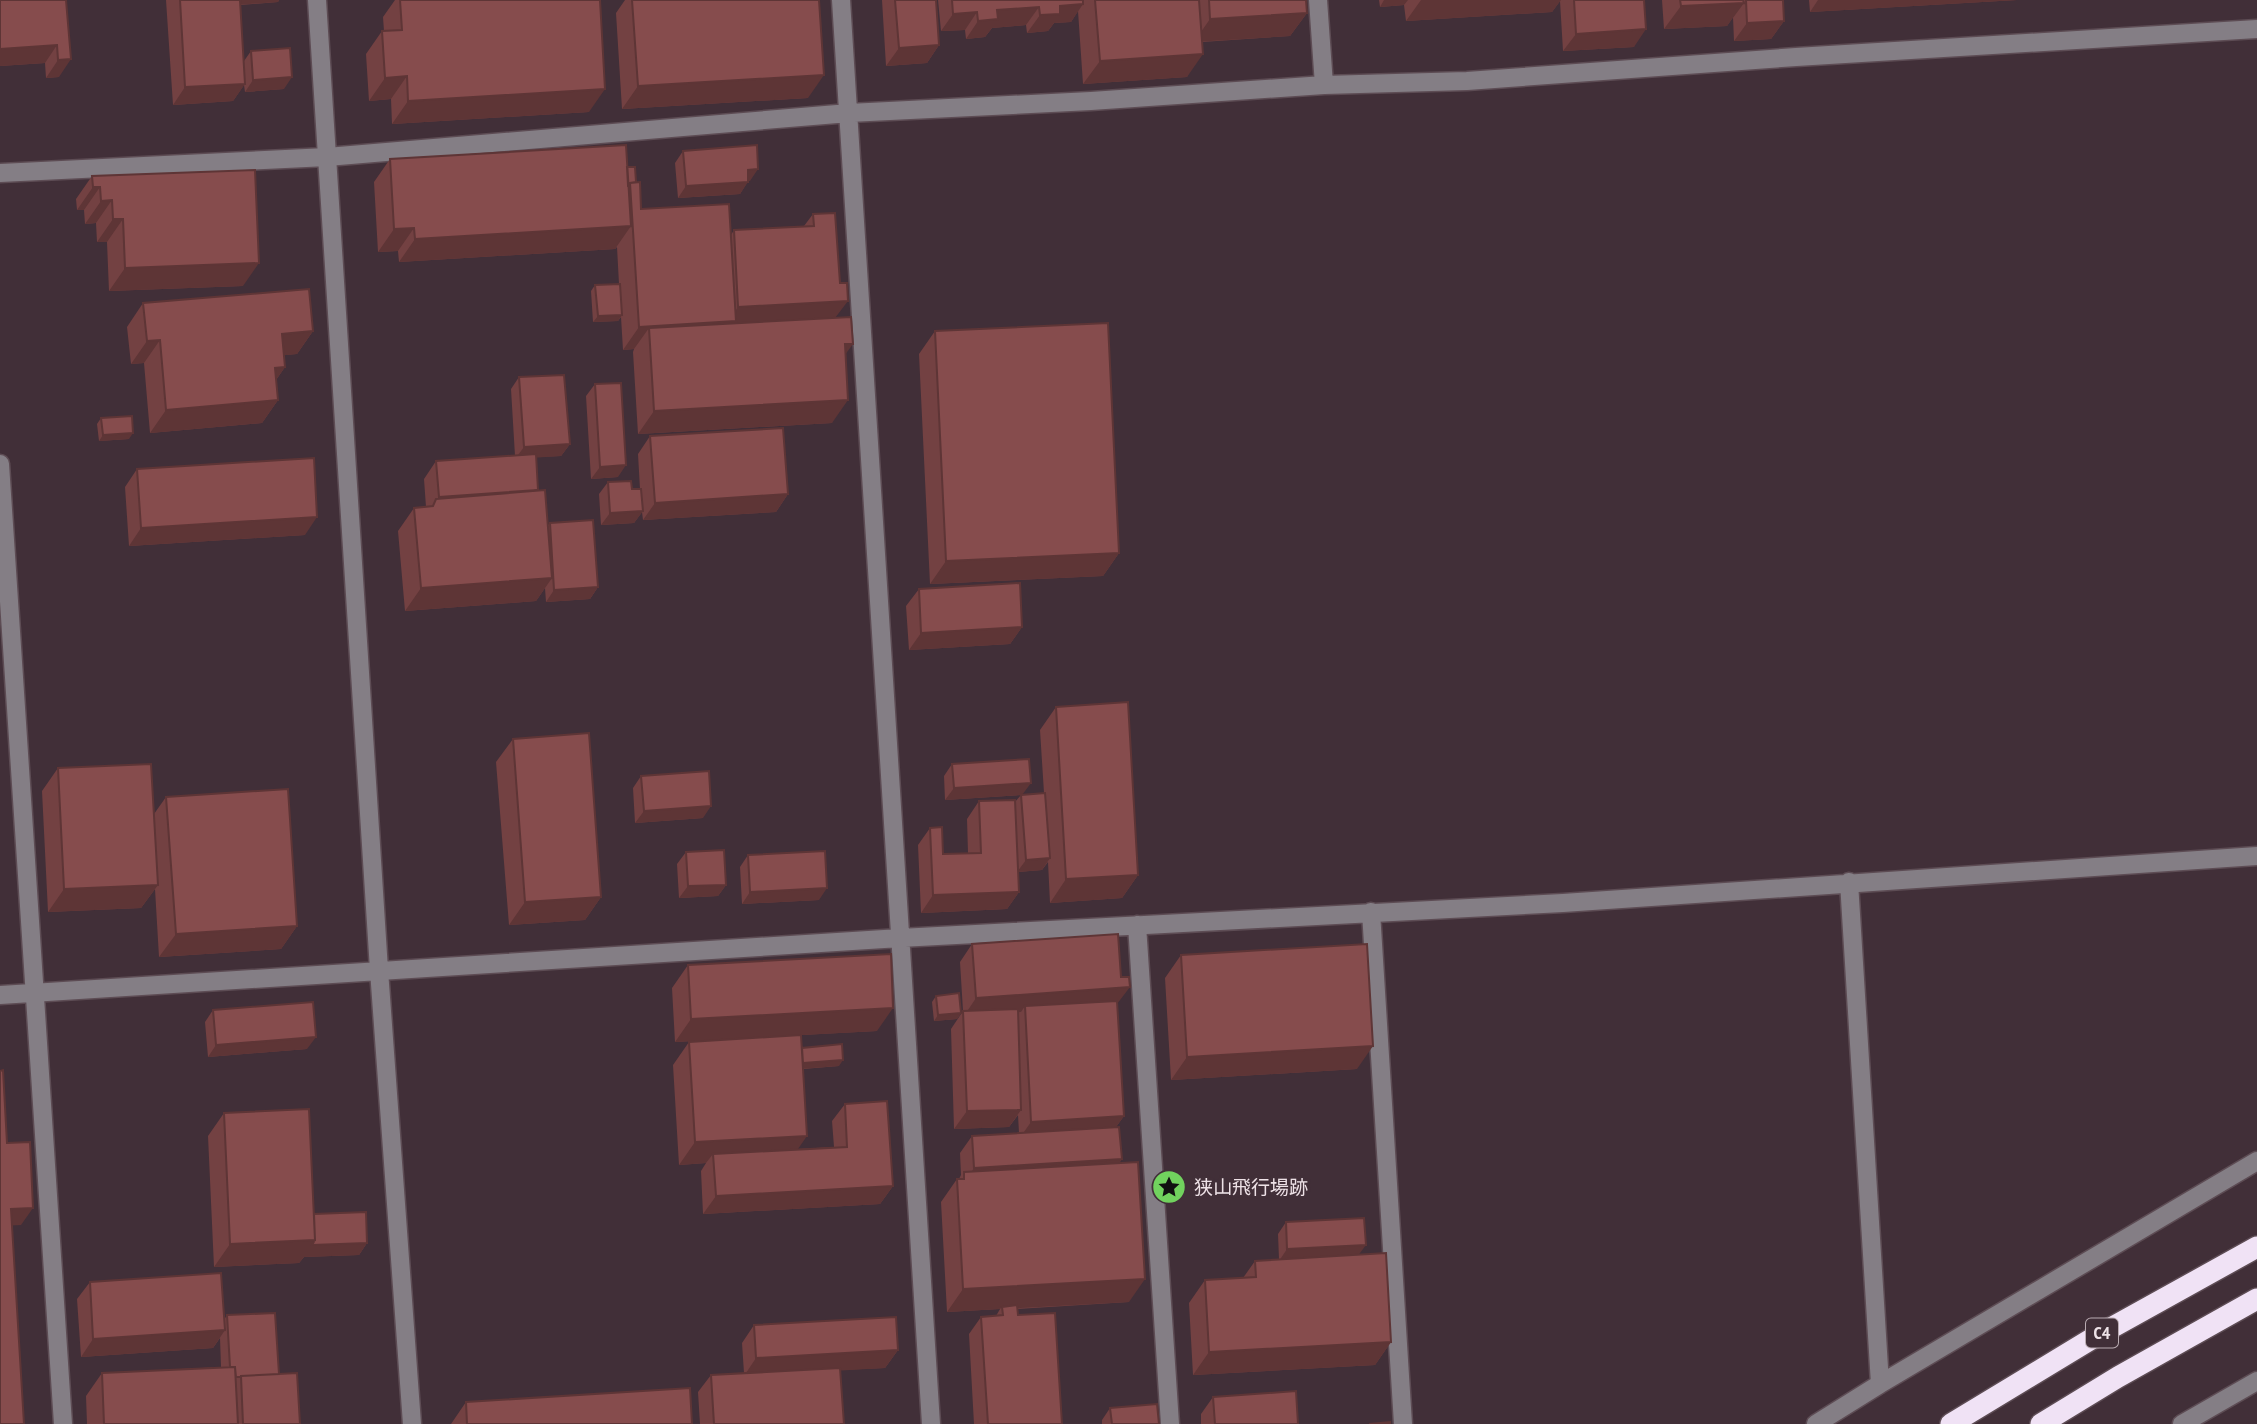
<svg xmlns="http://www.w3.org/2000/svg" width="2257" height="1424" font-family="'PT Sans Narrow','Noto Sans JP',sans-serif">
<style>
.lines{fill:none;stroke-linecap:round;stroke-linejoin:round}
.minor-casing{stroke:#5d4c54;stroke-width:21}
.highway-casing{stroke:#5d4c54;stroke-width:24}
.minor{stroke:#847e85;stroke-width:18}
.highway{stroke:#f0e2f5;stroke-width:21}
.wall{fill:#734142}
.shaded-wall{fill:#5e3536}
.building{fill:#864c4d;stroke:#5e3536;stroke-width:2}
.labels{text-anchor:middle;stroke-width:6;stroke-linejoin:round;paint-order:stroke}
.shield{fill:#412f38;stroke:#baacb2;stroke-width:2}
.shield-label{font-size:18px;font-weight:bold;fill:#eee2e7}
.poi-label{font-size:19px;fill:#eee2e7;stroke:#412f38;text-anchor:start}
</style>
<rect width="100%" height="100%" fill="#412f38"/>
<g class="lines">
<g class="minor-casing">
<path id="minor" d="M317,0L379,970L412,1424
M841,0L931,1424
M1318,0L1324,85
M0,173L327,157L849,113L1091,101L1324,85L1467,81L1796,57L2257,29
M0,464L63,1424
M1849,882L1880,1384
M1371,912L1403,1424
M1137,925L1170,1424
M0,995L900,938L1563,903L2257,856
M1816,1424L1880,1384L2257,1161
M2182,1424L2257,1381"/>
</g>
<g class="highway-casing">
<path id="highway" d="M1951,1424L2093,1338L2257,1247
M2041,1424L2118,1377L2257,1299"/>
</g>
<use href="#minor" class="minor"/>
<use href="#highway" class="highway"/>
</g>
<path class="wall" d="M0,0H66L59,77L46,78L45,63L0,66Z
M166,0H279L278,2L240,5L244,61L251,51L284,89L245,92L244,85L233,101L173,105Z
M395,0H600L589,112L392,124L391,99L369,101L366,54L382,31H384L383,17Z
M625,0H819L808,98L622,109L616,13Z
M882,0H936L939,45L927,63L886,66Z
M938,0H1306L1307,13L1290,36L1202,42L1187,77L1083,84L1078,11L1071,22L1054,23L1048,31L1027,33L1026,25L992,28L985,37L966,39L965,30L941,31Z
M1379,0H1644L1634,47L1563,51L1560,1L1552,12L1406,21L1404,5L1380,7Z
M1662,0H1783L1784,21L1771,39L1734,41L1733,17L1727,26L1664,29Z
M1809,0H2017L1810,12Z
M683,151L750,181H748L740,194L678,198L675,163Z
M390,159L627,167L636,182L641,209L731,235L734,230L804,226L813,214L836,318L846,354L832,423L638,434L633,352L634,349L623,350L621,317L618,321L593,322L591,291L595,285L619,284L617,247L615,249L399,262L398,251L378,252L374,182Z
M92,176L243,286L109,291L107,242H97L96,223L85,224L84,210H77L76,199Z
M143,303L313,331L297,354L284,355L285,367L276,380L278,400L262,423L150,433L144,363L131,364L127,327Z
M935,331L1119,553L1103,576L930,584L919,354Z
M519,377L570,444L561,456L536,457L538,490L548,525L550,523L598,587L590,599L546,602L545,588L536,601L405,611L398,531L414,508L426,507L424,479L436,461L515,456L511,389Z
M595,384L618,477L591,479L586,396Z
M101,418L129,439L99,441L97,424Z
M650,436L788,494L776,512L643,520L642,512L634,523L601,525L599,494L608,482L632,489H640L638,454Z
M137,469L305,535L129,546L125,487Z
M919,589L1022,627L1010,644L909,650L906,606Z
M1056,707L1138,875L1122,898L1050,903L1048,862L1042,870L1018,872L1019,892L1007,909L921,913L918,845L930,828L943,854L968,853L967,819L979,801L1015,802L1021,795L945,800L944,776L952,764L1023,795L1044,793L1040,730Z
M513,739L601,897L585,920L509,925L496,762Z
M58,768L154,814L166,797L297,926L281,949L159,957L155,889L141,908L48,912L42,791Z
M641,776L703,818L635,823L633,788Z
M686,852L726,885L718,896L679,898L677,864Z
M748,855L819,900L742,904L740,867Z
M972,944L1117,1004L1124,1116L1116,1127L1122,1159L1119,1163L1129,1302L1017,1309L1018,1315L1062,1424H974L969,1334L981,1317L996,1316L1000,1309L947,1312L941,1202L957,1179H959L961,1175L960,1153L972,1136L1019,1133L1018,1115L1009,1127L954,1129L951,1029L963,1011L960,962Z
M1181,955L1357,1069L1171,1080L1165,978Z
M688,965L877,1031L801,1035V1048L839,1066L803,1069L797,1149L834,1147L832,1121L845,1104L893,1186L880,1204L703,1214L701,1171L706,1163L679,1165L673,1065L689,1042L782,1036L675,1042L672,988Z
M936,996L961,1013L957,1019L934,1021L932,1002Z
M213,1010L307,1049L208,1057L205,1022Z
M224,1113L314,1214L367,1243L359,1255L304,1257L299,1263L214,1267L208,1136Z
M1286,1222L1359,1254L1391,1342L1375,1365L1193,1375L1189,1303L1205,1280L1243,1278L1255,1261L1279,1259L1278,1234Z
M90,1282L224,1320L227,1315L279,1374L300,1424H87L86,1396L102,1373L221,1367L220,1338L213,1348L81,1357L77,1299Z
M754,1325L898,1350L885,1368L840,1370L844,1424H700L698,1392L711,1375L744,1373L742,1343Z
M1213,1397L1298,1424H1201V1414Z
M466,1402L692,1424H451Z
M1110,1408L1159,1424H1102V1420Z"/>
<path class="shaded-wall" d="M238,0H279L278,2L234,5Z
M1384,0H1408L1404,5L1380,7Z
M1421,0H1561L1552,12L1406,21Z
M1818,0H2017L1810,12Z
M1744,3L1727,26L1664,29L1681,6Z
M1083,4L1071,22L1054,23L1048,31L1027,33L1040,15L1060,6Z
M1039,7L1026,25L992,28L985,37L966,39L978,21L997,10Z
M977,12L965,30L941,31L953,14Z
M1307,13L1290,36L1194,42L1210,19Z
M1784,21L1771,39L1734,41L1747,23Z
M1646,29L1634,47L1563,51L1576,34Z
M57,45L45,63L0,66V49Z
M939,45L927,63L886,66L899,48Z
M1203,54L1187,77L1083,84L1100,61Z
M71,59L59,77L46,78L58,60Z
M824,75L808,98L622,109L638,86Z
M407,76L391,99L369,101L385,78Z
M292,77L284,89L245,92L253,80Z
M245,84L233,101L173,105L185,87Z
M605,89L589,112L392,124L408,101Z
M758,169L750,181L739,182L748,170Z
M748,182L740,194L678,198L686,186Z
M93,187H100L84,210H77Z
M112,200L96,223L85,224L101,201Z
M113,219H123L107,242H97Z
M631,226L615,249L399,262L415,239Z
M414,228L398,251L378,252L394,229Z
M259,263L243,286L109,291L125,268Z
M848,301L835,318L649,328L634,349L623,350L639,327L728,322L738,307Z
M622,315L618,321L593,322L598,316Z
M313,331L297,354L266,357L282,334Z
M160,340L144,363L131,364L147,341Z
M845,344H853L836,367Z
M285,367L269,390L275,368Z
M278,400L262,423L150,433L166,410Z
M848,400L832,423L638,434L654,411Z
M133,433L129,439L99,441L103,435Z
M570,444L561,456L515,459L524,447Z
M626,465L618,477L591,479L600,467Z
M538,490L433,506L439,497Z
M788,494L776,512L643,520L655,503Z
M643,511L634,523L601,525L610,513Z
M317,517L305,535L129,546L141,528Z
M1119,553L1103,576L930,584L946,561Z
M552,578L536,601L405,611L421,588Z
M598,587L590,599L546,602L554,590Z
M1022,627L1010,644L909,650L921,633Z
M1031,783L1022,795L945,800L954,788Z
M711,806L703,818L635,823L644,811Z
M1050,858L1042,870L1017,872L1026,860Z
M1138,875L1122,898L1050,903L1066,879Z
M158,885L141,908L48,912L64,889Z
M726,885L718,896L679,898L688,886Z
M827,888L819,900L742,904L750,892Z
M1019,892L1007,909L921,913L933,895Z
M601,897L585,920L509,925L525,902Z
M297,926L281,949L159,957L176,934Z
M1130,987L1117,1004L1025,1006L1021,1012L964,1016L976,998Z
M893,1008L877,1031L675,1042L691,1019Z
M961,1013L957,1019L934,1021L938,1015Z
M316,1037L307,1049L208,1057L216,1045Z
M1373,1046L1357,1069L1171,1080L1187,1057Z
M843,1060L839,1066L799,1069L803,1063Z
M1021,1110L1009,1127L954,1129L967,1111Z
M1124,1116L1111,1134L1019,1139L1031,1122Z
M807,1136L791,1159L713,1154L706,1163L679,1165L695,1142Z
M1122,1159L1109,1177L962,1186L974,1168Z
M893,1186L880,1204L703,1214L716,1196Z
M33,1208L21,1225L0,1226L11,1209Z
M315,1240L367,1243L359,1255L304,1257L299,1263L214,1267L230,1244Z
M1366,1245L1357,1257L1279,1261L1287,1249Z
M1145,1279L1129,1302L1002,1309V1307L1000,1309L947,1312L963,1289Z
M225,1330L213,1348L81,1357L93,1339Z
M1391,1342L1375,1365L1193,1375L1209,1352Z
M898,1350L885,1368L744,1376L756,1358Z"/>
<path class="building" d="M0,0H66L71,59L58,60L57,45L0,49Z
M180,0H240L245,84L185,87Z
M400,0H600L605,89L408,101L407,76L385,78L382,31L402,30Z
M632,0H819L824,75L638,86Z
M895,0H936L939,45L899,48Z
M952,0H1083V4L1060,6V14L1040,15L1039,7L997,10L998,19L978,21L977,12L953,14Z
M1095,0H1199L1203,54L1100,61Z
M1209,0H1306L1307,13L1210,19Z
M1574,0H1644L1646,29L1576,34Z
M1680,0H1743L1744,3L1681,6Z
M1746,0H1783L1784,21L1747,23Z
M290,48L292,77L253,80L251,51Z
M626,145L631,226L415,239L414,228L394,229L390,159Z
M757,145L758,169L748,170V182L686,186L683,151Z
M627,167H635L636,182L630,183L628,185Z
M255,170L259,263L125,268L123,219H113L112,200L101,201L100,187H93L92,176Z
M640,182L641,209L729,204L736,321L639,327L630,183Z
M835,213L840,283H847L848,301L738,307L734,230L814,226L813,214Z
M620,284L622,315L598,316L595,285Z
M309,289L313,331L282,334L285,367L275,368L278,400L166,410L160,340L147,341L143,303Z
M851,317L853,344H845L848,400L654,411L649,328Z
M1108,323L1119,553L946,561L935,331Z
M564,375L570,444L524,447L519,377Z
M621,383L626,465L600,467L595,384Z
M132,416L133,433L103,435L101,418Z
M783,428L788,494L655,503L650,436Z
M536,454L538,490L439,497L436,461Z
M314,458L317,517L141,528L137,469Z
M631,481L632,489H641L643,511L610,513L608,482Z
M545,490L552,578L421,588L414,508L433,506L436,499Z
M593,520L598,587L554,590L550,523Z
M1020,583L1022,627L921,633L919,589Z
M1128,702L1138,875L1066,879L1056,707Z
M589,733L601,897L525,902L513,739Z
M1029,759L1031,783L954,788L952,764Z
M151,764L158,885L64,889L58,768Z
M709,771L711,806L644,811L641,776Z
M288,789L297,926L176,934L166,797Z
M1045,793L1050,858L1026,860L1021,795Z
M1015,800L1019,892L933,895L930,828L942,827L943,854L981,853L979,801Z
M724,850L726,885L688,886L686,852Z
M825,851L827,888L750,892L748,855Z
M1118,934L1121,977H1129L1130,987L976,998L972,944Z
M1367,944L1373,1046L1187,1057L1181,955Z
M891,954L893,1008L691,1019L688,965Z
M959,993L961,1013L938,1015L936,996Z
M1117,1001L1124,1116L1031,1122L1025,1006Z
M313,1002L316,1037L216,1045L213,1010Z
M1018,1009L1021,1110L967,1111L963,1011Z
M801,1035L807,1136L695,1142L689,1042Z
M842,1044L843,1060L803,1063L802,1048Z
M3,1070L7,1143L30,1142L33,1208L11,1209L24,1424H0V1071Z
M887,1101L893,1186L716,1196L713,1154L847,1147L845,1104Z
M309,1109L315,1240L230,1244L224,1113Z
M1119,1127L1122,1159L974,1168L972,1136Z
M1138,1162L1145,1279L963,1289L957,1179H964V1172Z
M366,1212L367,1243L312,1245L315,1240L314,1214Z
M1364,1218L1366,1245L1287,1249L1286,1222Z
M1386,1253L1391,1342L1209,1352L1205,1280L1256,1277L1255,1261Z
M221,1273L225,1330L93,1339L90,1282Z
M1017,1305L1018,1315L1055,1313L1062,1424H988L981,1317L1003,1315L1002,1307Z
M275,1313L279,1374L241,1376V1377H236L235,1367H230L227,1315Z
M896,1317L898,1350L756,1358L754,1325Z
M235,1367L238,1424H104L102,1373Z
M840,1368L844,1424H714L711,1375Z
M297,1373L300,1424H243L241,1376Z
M690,1388L692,1424H467L466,1402Z
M1296,1391L1298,1424H1215L1213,1397Z
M1157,1404L1159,1424H1112L1110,1408Z
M1390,1422V1424H1369Z"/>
<defs>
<g id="sight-disc" transform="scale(1.75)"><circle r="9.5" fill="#71d25e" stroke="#412f38"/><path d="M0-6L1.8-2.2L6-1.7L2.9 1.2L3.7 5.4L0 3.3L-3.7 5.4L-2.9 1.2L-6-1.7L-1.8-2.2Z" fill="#111"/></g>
</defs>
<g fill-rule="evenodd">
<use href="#sight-disc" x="1169" y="1187"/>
</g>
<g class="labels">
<rect class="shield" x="2086" y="1318.5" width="32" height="29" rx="5"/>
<g class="shield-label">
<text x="2102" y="1339">C4</text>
</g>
<g class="poi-label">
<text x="1194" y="1194">狭山飛行場跡</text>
</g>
</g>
</svg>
